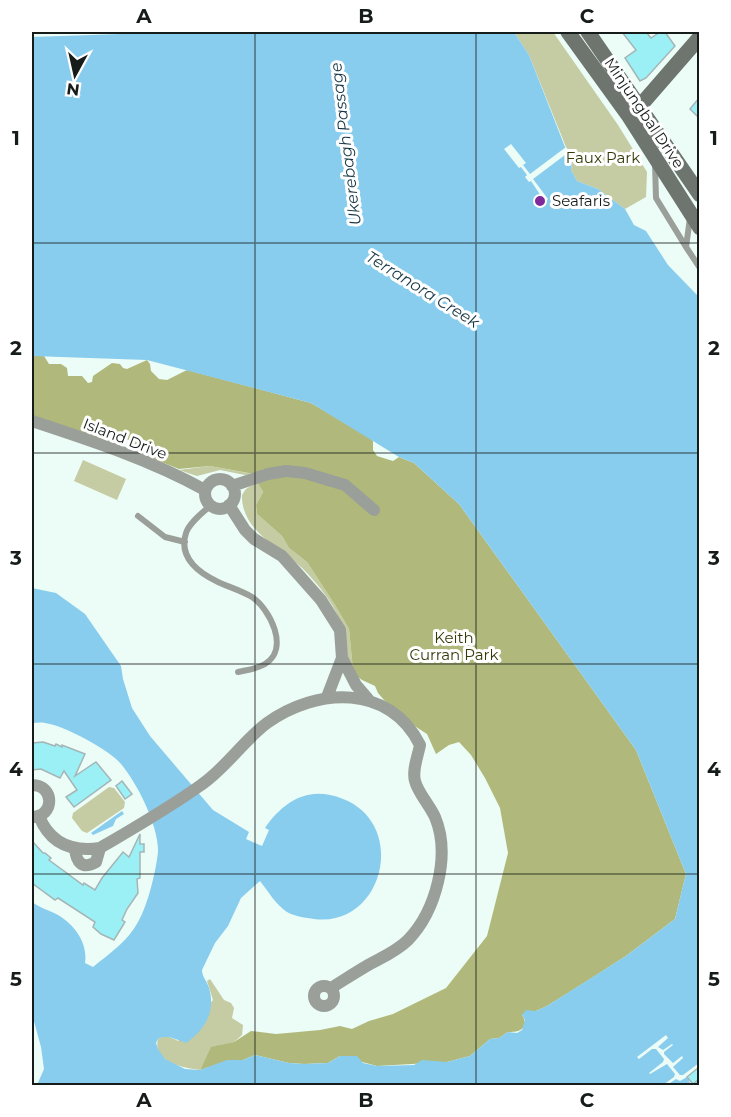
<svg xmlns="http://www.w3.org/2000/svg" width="731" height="1117" font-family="Montserrat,sans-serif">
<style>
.green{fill:#c5cba2}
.forest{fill:#b0b97b}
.water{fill:#89cdee}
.pier{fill:#ecfcf6}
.building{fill:#9bf0f6;stroke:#a4b5b6;stroke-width:1.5}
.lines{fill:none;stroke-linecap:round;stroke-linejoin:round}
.lane{stroke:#9a9f9a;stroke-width:6}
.street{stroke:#9a9f9a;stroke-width:12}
.secondary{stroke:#6e746e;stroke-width:15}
.grid{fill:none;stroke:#161c1a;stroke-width:1.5;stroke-opacity:0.55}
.poi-dot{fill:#7e2a9a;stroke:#fff;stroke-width:2}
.labels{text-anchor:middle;stroke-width:6;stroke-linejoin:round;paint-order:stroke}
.street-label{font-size:15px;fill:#161c1a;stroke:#fff}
.park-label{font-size:15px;fill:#353a09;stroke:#fff}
.poi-label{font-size:15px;fill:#161c1a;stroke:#fff;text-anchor:start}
.water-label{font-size:16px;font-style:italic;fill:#173645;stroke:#fff}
.neatline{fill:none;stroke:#161c1a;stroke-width:2}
.grid-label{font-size:20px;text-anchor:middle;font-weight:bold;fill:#161c1a}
</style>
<rect width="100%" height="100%" fill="#ecfcf6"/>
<path class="green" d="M514,32H553L618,125L647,172L646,197L625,209L598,189L577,181L571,170C573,161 572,154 566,147L529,55Z
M83,460L126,479L117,500L74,481Z
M210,466L253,474L245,475L220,470L197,476L179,470Z
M257,482L263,492L256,505L257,514L282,536L289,548L307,562L335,605L349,629L353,670L349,666C346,649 346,631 338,616C331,601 319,586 308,574C286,549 241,534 242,495L246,489Z
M109,787L114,788L125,802L124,808L87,833L82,831L72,818L73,813Z
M210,979L224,1000L231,1003L234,1008L232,1018L243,1025L242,1035L234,1042L211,1048L200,1070C183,1068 152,1062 158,1039C165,1035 171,1037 178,1041L213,1000L207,981Z"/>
<path class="forest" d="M32,356H44L49,364H61L67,368L68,376H82L88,383L92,382L93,376L112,363L120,364L123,368L127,369L147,360L150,364L151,371L159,379L167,380L187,370L311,403L367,436L373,441V450L377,456L393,461L399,457L414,463L459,504L636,750L686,874L675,919L626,956L587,981L547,1006L536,1011L522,1015C530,1027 520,1033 508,1032L499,1038L490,1039L470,1056L447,1062L377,1066L340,1056L328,1063L304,1064L289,1063L255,1055L243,1060L227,1061L200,1070L211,1047L234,1042L251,1031L276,1034L320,1030L340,1026L352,1029L369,1021L393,1014L446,988L487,936L508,853L500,808L485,778L471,755L459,742L449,745L436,754L427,734L396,714L378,693L375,686L362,680L351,672L353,670L349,629L335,605L307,562L289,548L282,536L257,514L256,505L263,492L257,482L274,469H264L254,474L210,466L179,469L129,449L131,441L120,437L117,444L32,416Z"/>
<path class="water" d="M125,32H514L529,55L565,147C572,154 573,161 571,170L577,181L598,189L625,209L634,225L646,231L668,265L699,297V1085H37L44,1069L41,1047L32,1014V902C40,908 49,910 58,915C75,925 88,943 85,963L93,967C109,954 128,941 138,922C148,905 156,871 158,852C159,826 137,783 121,764C110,750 63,725 45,723C41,722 36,723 32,723V588L56,593L85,614L121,666L123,679L132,708L150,736L213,810L249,832L246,839L262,846L269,830L265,828C280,806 302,789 330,795C412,812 387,929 314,919C306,918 294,916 287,912C276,905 268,891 260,881L241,898L228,926L215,943L202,970C202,977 207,981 209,988C216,1011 205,1030 186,1043C177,1040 167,1034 158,1039L156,1043L158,1049L165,1059L185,1069L200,1070L227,1060H243L255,1055L289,1063L304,1064L328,1063L340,1056H357L363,1063L377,1066L414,1065L422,1060L447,1062L470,1056L490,1039L499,1038L508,1032L517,1033L522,1030L525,1020L522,1015L526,1010L536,1011L547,1006L626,956L675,919L686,874L636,750L459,504L414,463L399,457L311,403L147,360L32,356V37L120,34Z
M122,811L124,814L116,819L113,826L93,835L91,833Z"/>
<path class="pier" d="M511,144L526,163L523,165L530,174L566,147L569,152L533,179L548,199L545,202L531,181L529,182L525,177L527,175L521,167L519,168L504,149Z
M666,1035L668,1038L658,1047L663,1050L672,1044L673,1045L664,1052V1054L673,1063L682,1056L683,1058L673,1067L680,1075H683L699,1063V1079L693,1084L690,1083L687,1077L680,1081L676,1079L667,1085H663L674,1077L675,1074L667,1064L650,1074L649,1073L663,1062L664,1059L656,1049H652L639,1059L637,1057Z"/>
<path class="building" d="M622,32H646L651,38L660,32H665L675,46L646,78L640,81L625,58L636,50Z
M699,98V118L690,109Z
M43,742L55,746L56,744L62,747V745L85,754L75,776L96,762L111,780L74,807L66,797L77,790L64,771L60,778L41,769L32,770V743Z
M122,781L132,794L125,799L116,786Z
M140,834V844H144V852H140V878L137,879L138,893L127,909L122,920L125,922L114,940L101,934L93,927L95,922L58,898L55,900L32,883V841L43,853H45L51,858L49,860L83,885L84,883L95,890L102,878L123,852L129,857Z
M699,1067V1079L693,1084L687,1077Z"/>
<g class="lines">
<path class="lane" d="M655,164L656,198L686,247
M690,218L686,247L700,268
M210,506C202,513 189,523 186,533C178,558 199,573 218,582C229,587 242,591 252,597C270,609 290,649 265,664C257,669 247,670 238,672
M138,516L165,537L185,542"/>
<path class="street" d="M32,421C90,440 151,460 205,490
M205 494a15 15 0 1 1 30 0a15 15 0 1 1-30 0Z
M232,486L268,474L286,471L305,473L345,485L374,510
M229,505L245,530L254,539L282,556L321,600L340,630L342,658L327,697
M342,658L356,685L368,699
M32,785C55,785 55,817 32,817
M39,816C50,844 72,852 100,848C134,828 169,808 201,785C226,768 243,741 267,723C317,687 390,684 420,745C418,756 412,770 415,781C418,793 429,804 435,817C451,855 436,911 408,940C397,951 383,957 370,964C356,972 344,980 331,988
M75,848C76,862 82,870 96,862L100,848
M314 996a10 10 0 1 1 20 0a10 10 0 1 1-20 0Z"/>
<path class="secondary" d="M568,32L628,115L700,228
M588,32L700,195
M633,111L640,106L700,37"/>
</g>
<path class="grid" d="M255,32V1086M476,32V1086M32,243H700M32,453H700M32,664H700M32,874H700"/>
<circle class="poi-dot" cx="540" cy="201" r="6"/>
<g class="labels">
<g class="street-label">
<text transform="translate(644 113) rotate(56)" y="5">Minjungbal Drive</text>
<text transform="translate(125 439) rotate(21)" y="5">Island Drive</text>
</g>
<g class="park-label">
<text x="603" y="163">Faux Park</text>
<text x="454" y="643">Keith<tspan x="454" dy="17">Curran Park</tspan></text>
</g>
<g class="poi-label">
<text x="552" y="206">Seafaris</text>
</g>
<g class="water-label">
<text transform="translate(345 144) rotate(-97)" y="6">Ukerebagh Passage</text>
<text transform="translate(423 289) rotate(32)" y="6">Terranora Creek</text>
</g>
</g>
<rect width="731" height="1117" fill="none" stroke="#ffffff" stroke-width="66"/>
<g transform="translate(75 75) rotate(188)" stroke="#ffffff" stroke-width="4.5" paint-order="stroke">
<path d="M0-4.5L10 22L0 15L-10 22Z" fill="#161c1a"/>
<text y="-9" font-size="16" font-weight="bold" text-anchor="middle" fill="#161c1a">N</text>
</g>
<rect x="33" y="33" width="665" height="1051" class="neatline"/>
<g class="grid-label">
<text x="144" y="23">A</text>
<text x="366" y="23">B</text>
<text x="587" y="23">C</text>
<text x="16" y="145">1</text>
<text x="714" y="145">1</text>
<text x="16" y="355">2</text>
<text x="714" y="355">2</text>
<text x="16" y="565">3</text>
<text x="714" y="565">3</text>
<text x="16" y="776">4</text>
<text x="714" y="776">4</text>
<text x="16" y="986">5</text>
<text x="714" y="986">5</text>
<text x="144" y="1107">A</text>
<text x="366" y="1107">B</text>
<text x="587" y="1107">C</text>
</g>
</svg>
